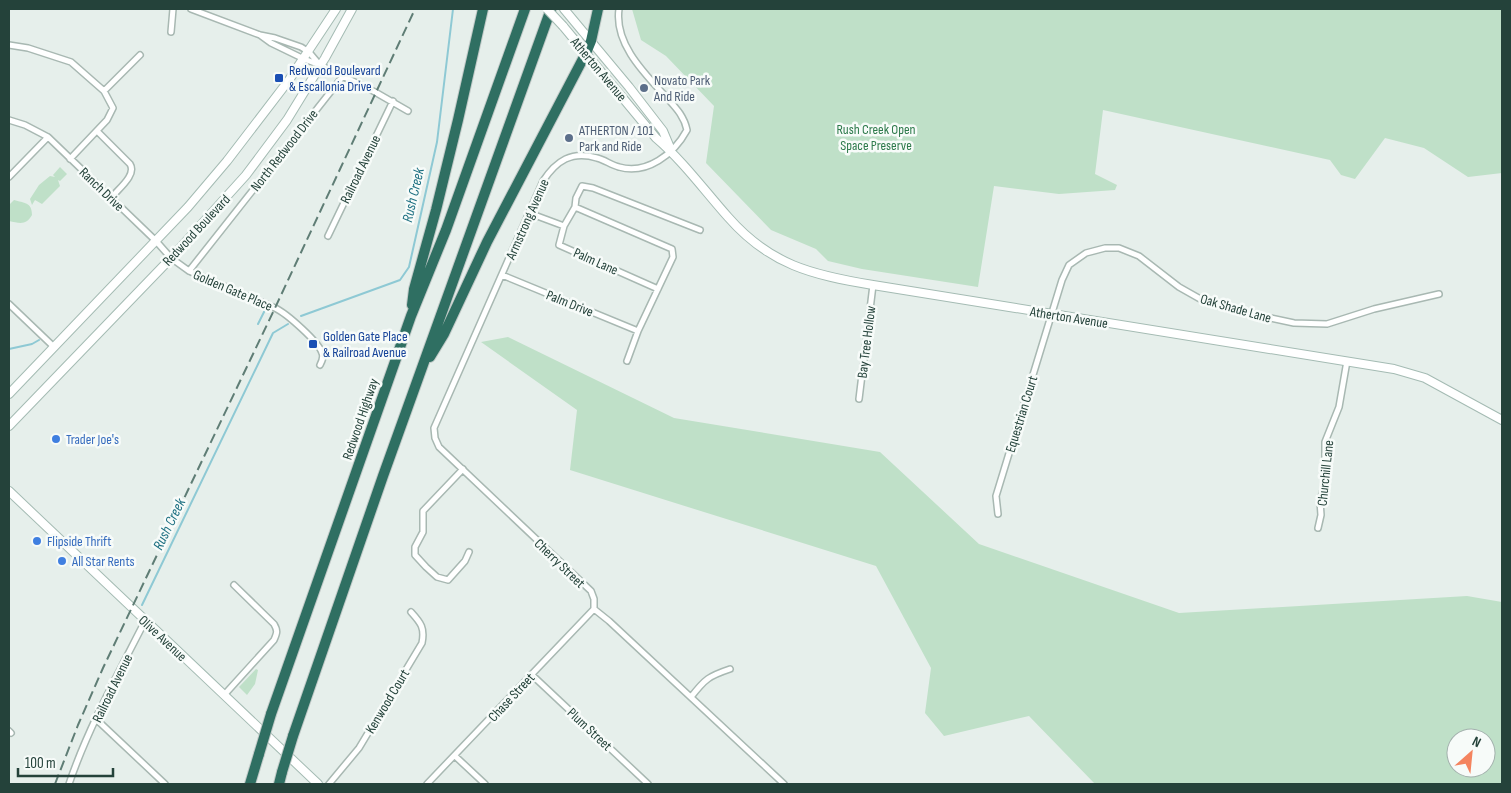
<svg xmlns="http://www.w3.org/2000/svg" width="1511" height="793" font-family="'Sofia Sans Condensed',sans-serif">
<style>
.green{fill:#bfe0c8;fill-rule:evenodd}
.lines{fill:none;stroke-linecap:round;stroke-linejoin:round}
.stream{stroke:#8ec9d4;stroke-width:2}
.street-casing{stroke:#a8b8b2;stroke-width:8}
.secondary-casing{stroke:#a4bbb3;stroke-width:10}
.highway-casing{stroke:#c2cac8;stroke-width:12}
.street{stroke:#fff;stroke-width:5}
.secondary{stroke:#fff;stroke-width:8}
.highway{stroke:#2f6f62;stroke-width:10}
.rail{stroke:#5f7d75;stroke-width:2;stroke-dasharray:10 5;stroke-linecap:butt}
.secondary-bridge-casing{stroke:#a4bbb3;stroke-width:10;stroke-linecap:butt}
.highway-bridge-casing{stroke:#c2cac8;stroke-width:12;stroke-linecap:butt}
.secondary-bridge{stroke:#fff;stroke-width:8}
.highway-bridge{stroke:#2f6f62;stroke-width:10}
.transit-dot{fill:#1a4fb4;stroke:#f7fbf9;stroke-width:2}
.service-dot{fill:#5c6f8a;stroke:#f7fbf9;stroke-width:2}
.shop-dot{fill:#3f7fe0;stroke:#f7fbf9;stroke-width:2}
.labels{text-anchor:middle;stroke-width:5;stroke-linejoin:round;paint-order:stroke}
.street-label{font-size:14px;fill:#24423a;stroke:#f7fbf9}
.transit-label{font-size:14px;fill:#164399;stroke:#f7fbf9;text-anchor:start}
.service-label{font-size:14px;fill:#4e5e75;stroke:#f7fbf9;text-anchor:start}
.park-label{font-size:14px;fill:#2d7a4b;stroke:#f7fbf9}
.shop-label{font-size:14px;fill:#366cbe;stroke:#f7fbf9;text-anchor:start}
.water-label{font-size:15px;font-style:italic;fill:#1c6f80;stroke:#f7fbf9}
</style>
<rect width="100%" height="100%" fill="#e6efeb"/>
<path class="green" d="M632,9H1502V173L1468,177L1424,148L1385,138L1355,179L1341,175L1330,160L1103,110L1095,174L1117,185L1115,190L1059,194L994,186L978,287L862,269L828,261L816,249L771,230L706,163L714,106L666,56L641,40Z
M60,167L67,174L60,181L58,180L60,186L42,204L35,200L32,205L30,199L39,185L50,176L55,177L53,175Z
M14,200C24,203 32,202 32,215C26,226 19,223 9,221V203L10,204Z
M508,337L674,418L880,452L979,544L1179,613L1467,596L1502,602V784H1095L1029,716L944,736L925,713L931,668L876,566L570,470L577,410L481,342ZM1456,738H1486V768H1456Z
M256,669L258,670L255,684L247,695L239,687Z"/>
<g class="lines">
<path class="stream" d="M301,316L400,280L409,267L437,142L453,9
M258,324L265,310
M9,349L32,344L39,340
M142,605L273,333L288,324"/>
<g class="street-casing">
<path id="street" d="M191,9L260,35L275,38L301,47L309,52L319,64
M619,9C614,44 645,74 667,98C676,108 684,116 687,130C674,154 647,175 619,167C611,165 605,160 597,158C572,150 556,161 543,181L434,428L435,438L439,447L591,591L594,599V609L609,621L784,784
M171,32L173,9
M260,35L271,43L304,59L320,65L375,92L408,111
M9,45L28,48L71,62L104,91L113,108L107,120L70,159
M104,91L140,55
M9,120L25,125L48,137L156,241L171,258L189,271L275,308C286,313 319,342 322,353C324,357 322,361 320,365
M97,131L130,164C137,175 118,189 111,198
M9,177L48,137
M575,207L576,198L582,186L593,188L700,230
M529,213L564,226
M328,236L393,101
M189,271L343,76
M502,275L638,331
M9,304L54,347
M627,361L638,331L673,257L672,249L575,207L564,226L559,245L658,289
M859,399L873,285
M463,469L423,511V532L415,547V555L426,567L437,577L448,580L465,561L469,552
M998,514L996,496L1062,280L1069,265L1086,253L1105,248H1119L1139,256L1179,287L1202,300L1229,309L1294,323L1327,324L1374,309L1439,294
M1318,528L1321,515L1320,501L1325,483V442L1339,407L1347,361
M532,675L648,784
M225,694L274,640C277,633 278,631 274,624L234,585
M691,697C705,679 709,676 730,669
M96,719L165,784
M9,731L11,733
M455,756L485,784
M69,784C88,728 118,674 145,621
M329,784L359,748L422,643C425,628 421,623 411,612
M427,784L594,609"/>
</g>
<g class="secondary-casing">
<path id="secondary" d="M564,9L629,87L663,131L671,150
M563,26L656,138C683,161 704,190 728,217C770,265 812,275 873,285L1394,369L1425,378L1502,420
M9,394L188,207L227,161L289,80L336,9
M9,426L171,258L246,175L287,120L325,58L352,9
M9,491L318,784"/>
</g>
<g class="highway-casing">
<path id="highway" d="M412,305L414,289L436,210L458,120L483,9
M430,357L444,334L487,242L586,53L591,41L598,9
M271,714L411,316L446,230L525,9
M293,736L383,476L551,9
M250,784L259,754
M279,784L282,772"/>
</g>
<use href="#street" class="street"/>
<use href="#secondary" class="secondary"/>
<use href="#highway" class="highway"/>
<path class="rail" d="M55,784L78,725L103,668L275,308L415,9"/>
<g class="secondary-bridge-casing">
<path id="secondary-bridge" d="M547,9L563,26"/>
</g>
<g class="highway-bridge-casing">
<path id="highway-bridge" d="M259,754L271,714
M282,772L293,736"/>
</g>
<use href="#secondary-bridge" class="secondary-bridge"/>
<use href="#highway-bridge" class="highway-bridge"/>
</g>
<g class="transit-dot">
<rect x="274" y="73" width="10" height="10" rx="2.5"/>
<rect x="308" y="339" width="10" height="10" rx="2.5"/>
</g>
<g class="service-dot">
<circle cx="644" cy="88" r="5"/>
<circle cx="569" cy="138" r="5"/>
</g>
<g class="shop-dot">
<circle cx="56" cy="439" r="5"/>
<circle cx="37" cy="541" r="5"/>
<circle cx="62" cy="561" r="5"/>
</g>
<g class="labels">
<g class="street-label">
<text transform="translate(599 69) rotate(50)" y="5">Atherton Avenue</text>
<text transform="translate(284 150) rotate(-52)" y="5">North Redwood Drive</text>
<text transform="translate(360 169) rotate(-64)" y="5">Railroad Avenue</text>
<text transform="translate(102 189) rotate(44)" y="5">Ranch Drive</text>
<text transform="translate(527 219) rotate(-66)" y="5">Armstrong Avenue</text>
<text transform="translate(196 230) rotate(-47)" y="5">Redwood Boulevard</text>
<text transform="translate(596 261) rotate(24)" y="5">Palm Lane</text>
<text transform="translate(233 290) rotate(23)" y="5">Golden Gate Place</text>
<text transform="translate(570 303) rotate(22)" y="5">Palm Drive</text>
<text transform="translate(1236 308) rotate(16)" y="5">Oak Shade Lane</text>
<text transform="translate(1069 317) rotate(9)" y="5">Atherton Avenue</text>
<text transform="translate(866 342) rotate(-83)" y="5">Bay Tree Hollow</text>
<text transform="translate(1021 414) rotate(-73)" y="5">Equestrian Court</text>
<text transform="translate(360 419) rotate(-71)" y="5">Redwood Highway</text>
<text transform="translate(1325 473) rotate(-84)" y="5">Churchill Lane</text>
<text transform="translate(560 563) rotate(44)" y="5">Cherry Street</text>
<text transform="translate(163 638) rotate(43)" y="5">Olive Avenue</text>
<text transform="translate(112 688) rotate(-64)" y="5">Railroad Avenue</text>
<text transform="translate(511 697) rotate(-47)" y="5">Chase Street</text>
<text transform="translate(387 701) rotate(-59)" y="5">Kenwood Court</text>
<text transform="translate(590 729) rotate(43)" y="5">Plum Street</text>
</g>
<g class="transit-label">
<text x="289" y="75">Redwood Boulevard<tspan x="289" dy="16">&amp; Escallonia Drive</tspan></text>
<text x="323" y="341">Golden Gate Place<tspan x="323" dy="16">&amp; Railroad Avenue</tspan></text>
</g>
<g class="service-label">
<text x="654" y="85">Novato Park<tspan x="654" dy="16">And Ride</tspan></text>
<text x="579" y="135">ATHERTON / 101<tspan x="579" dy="16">Park and Ride</tspan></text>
</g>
<g class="park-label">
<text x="876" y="134">Rush Creek Open<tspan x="876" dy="16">Space Preserve</tspan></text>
</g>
<g class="shop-label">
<text x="66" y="444">Trader Joe's</text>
<text x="47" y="546">Flipside Thrift</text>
<text x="72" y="566">All Star Rents</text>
</g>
<g class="water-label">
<text transform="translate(413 195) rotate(-77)" y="5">Rush Creek</text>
<text transform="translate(169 524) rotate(-64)" y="5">Rush Creek</text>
</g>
</g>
<rect width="1511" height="793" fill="none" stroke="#24423a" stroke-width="20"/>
<g transform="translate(1471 753) rotate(27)"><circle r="24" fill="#f7fbf9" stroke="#a3b1ad"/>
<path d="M0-4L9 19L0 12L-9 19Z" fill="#f4845f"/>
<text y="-8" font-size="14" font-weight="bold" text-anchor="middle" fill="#24423a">N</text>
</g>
<path d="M18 768v8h95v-8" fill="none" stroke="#24423a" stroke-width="2.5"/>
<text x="25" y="768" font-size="15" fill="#24423a" stroke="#f7fbf9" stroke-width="4" paint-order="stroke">100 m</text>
</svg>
